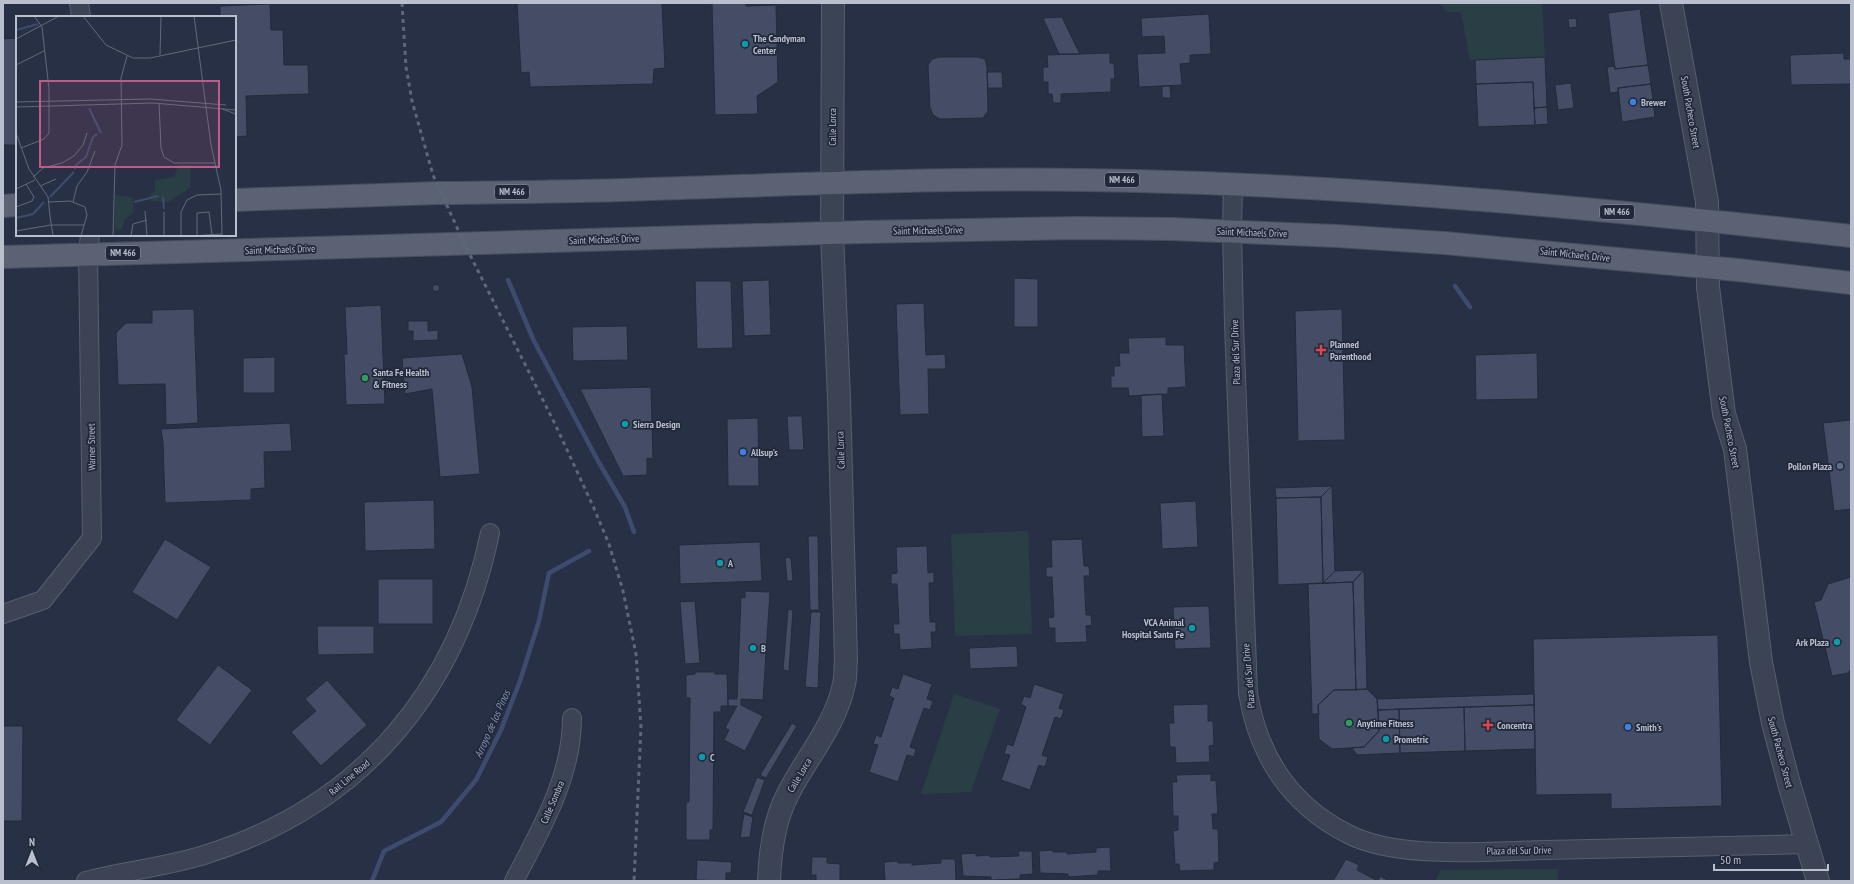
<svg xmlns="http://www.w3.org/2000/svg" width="1854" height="884" font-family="'PT Sans Narrow',sans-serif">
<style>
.green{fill:#2a3f45}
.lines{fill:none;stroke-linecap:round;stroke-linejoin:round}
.stream{stroke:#3e4b6e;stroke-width:4.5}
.building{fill:#444d65;stroke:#232a3c}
.minor-casing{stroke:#585e6e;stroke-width:20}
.tertiary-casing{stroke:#585e6e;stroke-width:24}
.primary-casing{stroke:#464c5d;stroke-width:24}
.minor{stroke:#3c4354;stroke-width:18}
.tertiary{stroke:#3c4354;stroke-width:22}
.primary{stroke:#5a6274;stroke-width:22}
.rail{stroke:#5e667b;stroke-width:3;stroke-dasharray:4 4;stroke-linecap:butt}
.culture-dot{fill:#0f9aa8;stroke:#21283a;stroke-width:1.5}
.shop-dot{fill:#3f7fe0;stroke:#21283a;stroke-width:1.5}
.health-dot{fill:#e0444e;stroke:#21283a;stroke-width:1.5}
.leisure-dot{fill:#2e9e5b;stroke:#21283a;stroke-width:1.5}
.service-dot{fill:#5c6f8a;stroke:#21283a;stroke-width:1.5}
.labels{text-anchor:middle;stroke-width:3.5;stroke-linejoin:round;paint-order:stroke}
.shield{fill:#21283a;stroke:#8c92a1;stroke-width:1}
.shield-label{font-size:9px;font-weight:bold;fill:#babfcd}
.poi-label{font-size:10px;font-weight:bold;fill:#babfcd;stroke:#21283a;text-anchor:start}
.street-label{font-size:10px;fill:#babfcd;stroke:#21283a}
.water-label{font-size:11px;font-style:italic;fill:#8190b4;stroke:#21283a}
.inset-river{fill:none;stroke:#3e4b6e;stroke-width:2}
.inset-road{fill:none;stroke:#62697b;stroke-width:1}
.view{fill:#bf5b89;fill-opacity:0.15;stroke:#bf5b89;stroke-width:2}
.inset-edge{fill:none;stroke:#babfcd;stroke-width:2}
</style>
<rect width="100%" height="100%" fill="#283045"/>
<path class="green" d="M1439,3H1542L1545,57L1470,60L1461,12H1447Z
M1028,531L1032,634L955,636L951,534Z
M954,694L1000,709L971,792L921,794Z
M1558,869V881H1435L1441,870Z"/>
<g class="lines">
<path class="stream" d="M508,280L534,341L598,461L625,507L634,532
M1455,286L1470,307
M372,881L384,851L441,822L476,780L501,730L520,681L539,621L549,573L589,551"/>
</g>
<path class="building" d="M517,3H662L665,68L654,69L653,84L530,87L529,72L521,73Z
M712,3H746V6L776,5L778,82L757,96L758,114L715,115Z
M270,4L271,30H283L284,65H308L309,94L246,96L247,136L235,137V17H220V6Z
M1640,9L1648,65L1615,69L1608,13Z
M1209,14L1211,54L1190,55V63L1180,64L1182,85L1139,87L1137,54L1165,53L1164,36L1142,37L1141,18Z
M1062,17L1072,38L1080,54H1059L1043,18Z
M1576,18L1577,27L1569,28L1568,19Z
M17,38V145H3V39Z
M1110,53V63H1114L1115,79H1111V92L1061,94V103H1053L1052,94H1048V82H1043V67H1048L1047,55Z
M1844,53V59H1851V84L1791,85L1790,55Z
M940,57H977L985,59L987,67L988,111L983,118L940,119L933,115L930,108L928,65L932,59Z
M1545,57L1547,107L1534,108L1533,82L1476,84L1475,60Z
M1648,65L1651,84L1618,88V92L1610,93L1607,67L1615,66V69Z
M987,72H1002L1003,88H988Z
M1533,82L1535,125L1478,127L1476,84Z
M1571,83L1574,108L1558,110L1555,85Z
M1651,84L1655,117L1622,122L1618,88Z
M1162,86H1170L1171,98H1162Z
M1547,107L1548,124L1535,125L1534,108Z
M1014,278L1038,279V327H1014Z
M769,280L771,335L744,336L742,281Z
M695,281H731L733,348L697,349Z
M432.5 288a3.5 3.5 0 1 1 7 0a3.5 3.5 0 1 1-7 0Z
M924,303L926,355L945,354L946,369H928L929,414L900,415L896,304Z
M381,305L385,404L346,405L344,354H347L345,307Z
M194,309L198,423L166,425L165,384L118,385L116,333L126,323H152V310Z
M1342,309L1345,440L1298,441L1295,311Z
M408,321H428V331L438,330V340L413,341V331H408Z
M627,326L628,360L573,361L572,327Z
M1166,337V345H1184L1186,387L1168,388V394L1129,396L1128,388H1111V376H1114V366H1120L1119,353H1129L1128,338Z
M1537,353L1538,399L1476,400L1475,355Z
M462,354L472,387L480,474L440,477L432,389L405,394L402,358Z
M275,357V393H243V358Z
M651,387L653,459L647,458V475L623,476L580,389Z
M1162,394L1164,436L1142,437L1141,395Z
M787,416H802L804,450H789Z
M758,418L759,486H728L727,419Z
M1851,420V509L1834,511L1823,423Z
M290,423L292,451L264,452L265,488L251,489V500L165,503L163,442L161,429Z
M1332,486L1335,571L1323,583L1321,497Z
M1332,486L1321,497L1276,498L1275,488Z
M1321,497L1323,583L1278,585L1276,498Z
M434,500L435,549L365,551L364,502Z
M1196,501L1198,547L1162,549L1160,503Z
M808,536H818L819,610H810Z
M165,539L211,567L177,620L132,592Z
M1082,539L1084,566H1089L1090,576H1084L1086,615H1091L1092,625L1086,626L1087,642L1055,643V628H1049L1048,618L1054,617L1052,577H1046V567H1052L1051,540Z
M760,542L762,581L680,584L679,545Z
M927,546L928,573L934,572V583H929L930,622H936V632H931L932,648L900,650L899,634H894L893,624H899L897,584H891V574L897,573L896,547Z
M785,557L791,558L793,581H787Z
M1364,570L1367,689L1356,690L1353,582Z
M1364,570L1353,582L1323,583L1335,571Z
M1851,577V669L1848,673L1832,676L1814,602L1821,600L1828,584Z
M378,579H433V624H378Z
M1353,582L1356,690H1334L1318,705L1319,714H1312L1308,584Z
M745,591L770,592L763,700L741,699V705L763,716L745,751L724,740L729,730L725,728L737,706H728V699H737L741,597L745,598Z
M695,601L700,663L685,664L680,602Z
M1209,606L1211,648L1175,649L1173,607Z
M788,609L793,610L789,671L783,670Z
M811,612H821L818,688L805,687Z
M317,626H374V654L318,655Z
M1718,635L1722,806L1611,809V794L1536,795L1533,639Z
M1017,646L1018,667L970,669L969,648Z
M218,665L252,690L210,745L176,720Z
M695,672H715V674H727L728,706H721V712H714L713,830H710V840H686V802H689L690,698H686V675L695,674Z
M903,674L932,684L927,699L933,701L930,710L924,708L910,747L916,749L914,757L907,755L898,782L869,772L878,745L873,744L876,735L881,737L894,698L889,696L892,687L898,689Z
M327,680L367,725L321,766L291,732L316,711L305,699Z
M1034,684L1064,694L1059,708L1064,710L1061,719L1055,717L1042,755L1048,757L1045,767L1039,765L1030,790L1001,780L1010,755L1004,754L1007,744L1013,746L1026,707L1021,704L1024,696L1030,698Z
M1367,689L1377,699L1379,731L1364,747L1332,749L1319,739L1318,705L1334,690Z
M1534,694V705L1378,710L1377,699Z
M1208,704V721H1213L1214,745L1209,746L1210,762L1176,763L1175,747H1170L1169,723H1174L1173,705Z
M1534,705L1535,749L1465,751L1464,707Z
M1464,707L1465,751L1400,753L1399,709Z
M1399,709L1400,753L1357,755L1352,748L1364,747L1379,731L1378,710Z
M792,723L797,726L766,778L760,775Z
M3,726H23L22,821H3Z
M1211,774V781L1216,780L1218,814H1212L1213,829H1218L1219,862L1214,863V870L1180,871L1179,864H1175L1173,831L1178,830V816H1173L1172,782H1177L1176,775Z
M757,777L765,780L752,815L743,812Z
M744,814L753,817L750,837L740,838Z
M1110,847L1111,871H1098V875L1068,877V874L1040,873L1039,851L1053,850V852H1067V854L1096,852V848Z
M1018,851H1032L1033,874L1020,875V879L991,880V877L963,876L961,854L976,853V856L990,855V857L1019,856Z
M812,857H827V863L840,864V881H816V875H811Z
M941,859H955L956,881H885L884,862L898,861V863H912V865L941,863Z
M1346,859L1359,865L1357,870L1378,881L1380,876L1389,881H1333Z
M697,860L732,862L731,873H726V881L696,880Z"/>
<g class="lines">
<g class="minor-casing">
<path id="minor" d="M79,3L81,17
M1233,183L1232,231L1234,324L1248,693C1258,755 1290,805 1348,834C1398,860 1489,851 1546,850C1633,848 1720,846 1808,844
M3,614L43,600L92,538L88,253L90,235
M86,881C126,870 168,867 207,854C362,805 457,691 490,533
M514,881C541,829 572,777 572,718"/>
</g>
<g class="tertiary-casing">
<path id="tertiary" d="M1671,3L1707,202L1708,287L1724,414L1735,449L1761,662L1773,723L1790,787L1818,881
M769,881C770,851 774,819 789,792C807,757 836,724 844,684C846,676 845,668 846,660L839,398L832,234L833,3"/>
</g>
<g class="primary-casing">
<path id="primary" d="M235,200C303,198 370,195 438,193C509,192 579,192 650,189C812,184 975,176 1138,181C1376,187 1614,210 1851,236
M3,206L17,205
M3,257L863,232L1076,228L1172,229L1337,236L1444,243L1738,270L1851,283"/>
</g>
<use href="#minor" class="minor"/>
<use href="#tertiary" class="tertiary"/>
<use href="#primary" class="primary"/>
<path class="rail" d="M402,3L406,67L412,101L433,175L464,243L555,424L593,506L609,544L623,591L636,654L641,727L634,881"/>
</g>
<g class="culture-dot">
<circle cx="745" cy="44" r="4"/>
<circle cx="625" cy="424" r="4"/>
<circle cx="720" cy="563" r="4"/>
<circle cx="1192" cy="628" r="4"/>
<circle cx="1837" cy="642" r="4"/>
<circle cx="753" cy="648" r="4"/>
<circle cx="1386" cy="739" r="4"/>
<circle cx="702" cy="757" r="4"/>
</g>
<g class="shop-dot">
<circle cx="1633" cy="102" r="4"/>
<circle cx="743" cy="452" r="4"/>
<circle cx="1628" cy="727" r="4"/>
</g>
<g class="health-dot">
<path d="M1319 344h4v4h4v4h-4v4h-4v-4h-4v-4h4z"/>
<path d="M1486 719h4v4h4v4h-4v4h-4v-4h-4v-4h4z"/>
</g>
<g class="leisure-dot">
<circle cx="365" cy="378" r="4"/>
<circle cx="1349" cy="723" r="4"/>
</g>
<circle class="service-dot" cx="1840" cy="466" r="4"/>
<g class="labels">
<g class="shield">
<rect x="1105" y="173" width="34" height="14" rx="3"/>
<rect x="495" y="185" width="34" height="14" rx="3"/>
<rect x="1600" y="205" width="34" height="14" rx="3"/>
<rect x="106" y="246" width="34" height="14" rx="3"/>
</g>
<g class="shield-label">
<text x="1122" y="183">NM 466</text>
<text x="512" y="195">NM 466</text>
<text x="1617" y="215">NM 466</text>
<text x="123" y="256">NM 466</text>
</g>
<g class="poi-label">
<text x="753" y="42">The Candyman<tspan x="753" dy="12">Center</tspan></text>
<text x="1641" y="106">Brewer</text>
<text x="1330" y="348">Planned<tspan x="1330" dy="12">Parenthood</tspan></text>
<text x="373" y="376">Santa Fe Health<tspan x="373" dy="12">&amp; Fitness</tspan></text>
<text x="633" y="428">Sierra Design</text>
<text x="751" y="456">Allsup's</text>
<text x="1832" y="470" text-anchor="end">Pollon Plaza</text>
<text x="728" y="567">A</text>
<text x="1184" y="626" text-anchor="end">VCA Animal<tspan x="1184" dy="12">Hospital Santa Fe</tspan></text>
<text x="1829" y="646" text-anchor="end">Ark Plaza</text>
<text x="761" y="652">B</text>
<text x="1357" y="727">Anytime Fitness</text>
<text x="1497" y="729">Concentra</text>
<text x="1636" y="731">Smith's</text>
<text x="1394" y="743">Prometric</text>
<text x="710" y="761">C</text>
</g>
<g class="street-label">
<text transform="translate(1691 112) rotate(80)" y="4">South Pacheco Street</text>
<text transform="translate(832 127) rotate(-90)" y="4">Calle Lorca</text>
<text transform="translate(928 230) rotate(-1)" y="4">Saint Michaels Drive</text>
<text transform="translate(1252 232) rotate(2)" y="4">Saint Michaels Drive</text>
<text transform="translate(604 239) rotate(-2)" y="4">Saint Michaels Drive</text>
<text transform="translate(280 249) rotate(-2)" y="4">Saint Michaels Drive</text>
<text transform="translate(1575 254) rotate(6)" y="4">Saint Michaels Drive</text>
<text transform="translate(1235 352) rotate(-92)" y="4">Plaza del Sur Drive</text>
<text transform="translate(1730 432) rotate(79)" y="4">South Pacheco Street</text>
<text transform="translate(91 447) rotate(-91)" y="4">Warner Street</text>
<text transform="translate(840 450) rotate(-92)" y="4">Calle Lorca</text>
<text transform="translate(1248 676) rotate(-95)" y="4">Plaza del Sur Drive</text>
<text transform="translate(1781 752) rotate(75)" y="4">South Pacheco Street</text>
<text transform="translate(799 775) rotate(-59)" y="4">Calle Lorca</text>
<text transform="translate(349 777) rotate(-40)" y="4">Rail Line Road</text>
<text transform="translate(552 802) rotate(-67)" y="4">Calle Sombra</text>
<text transform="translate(1519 850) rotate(-1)" y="4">Plaza del Sur Drive</text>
</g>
<g class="water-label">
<text transform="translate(492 724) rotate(-66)" y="4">Arroyo de los Pinos</text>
</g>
</g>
<g transform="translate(16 16)">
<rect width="220" height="220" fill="#283045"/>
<path d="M163,149H175L174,172L152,186L135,185V178L139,175V164L158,161ZM99,179L116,181L118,196L109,203L106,213L99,214Z" fill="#2a3f45"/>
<path class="inset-river" d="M0,14L22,8M73,92L85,117M59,153L61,148L70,141L77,121L81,118M34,181L58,156M147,181L148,193M118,186L142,180M0,202L17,198L28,186"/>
<path class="inset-road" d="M67,0L90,29L117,42H134L220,24M178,0L195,129L205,174L206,220M0,23L43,0M144,39L145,0M0,49L28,35M0,86L134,83L210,89M143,87L145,132L148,141L158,147H199M0,91L137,87L220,94M206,93L220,98M0,117L13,153L32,181L34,200M5,132L28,123L33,117V73L26,11L18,0M17,161L27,152L46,147L58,140L67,129L71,117M24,170L40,163M0,173L19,164M33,186L54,185L69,191L71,199L65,220M57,186L61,170L71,156L79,135M0,191L16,185L18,181L10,168M129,195L131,220M148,196V220M34,200L37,220M0,215L35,209H68M181,219V197L193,196L196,219M97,220L99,149L106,129L105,62L111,40M115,220L117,208L131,204M165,220V196L171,184L181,179L205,178M175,220L206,218"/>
<path class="view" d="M24,65H203V151H24Z"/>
<rect width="220" height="220" class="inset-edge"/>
</g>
<rect width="1854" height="884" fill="none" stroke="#babfcd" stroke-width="8"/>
<g transform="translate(32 852)" stroke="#21283a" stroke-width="3" paint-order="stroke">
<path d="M0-3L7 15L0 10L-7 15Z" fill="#babfcd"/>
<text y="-6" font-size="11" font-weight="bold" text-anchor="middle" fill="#babfcd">N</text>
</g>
<path d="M1714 864v6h114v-6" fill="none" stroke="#babfcd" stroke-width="2"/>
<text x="1720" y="864" font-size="12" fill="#babfcd" stroke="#21283a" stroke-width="3" paint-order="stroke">50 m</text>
</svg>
